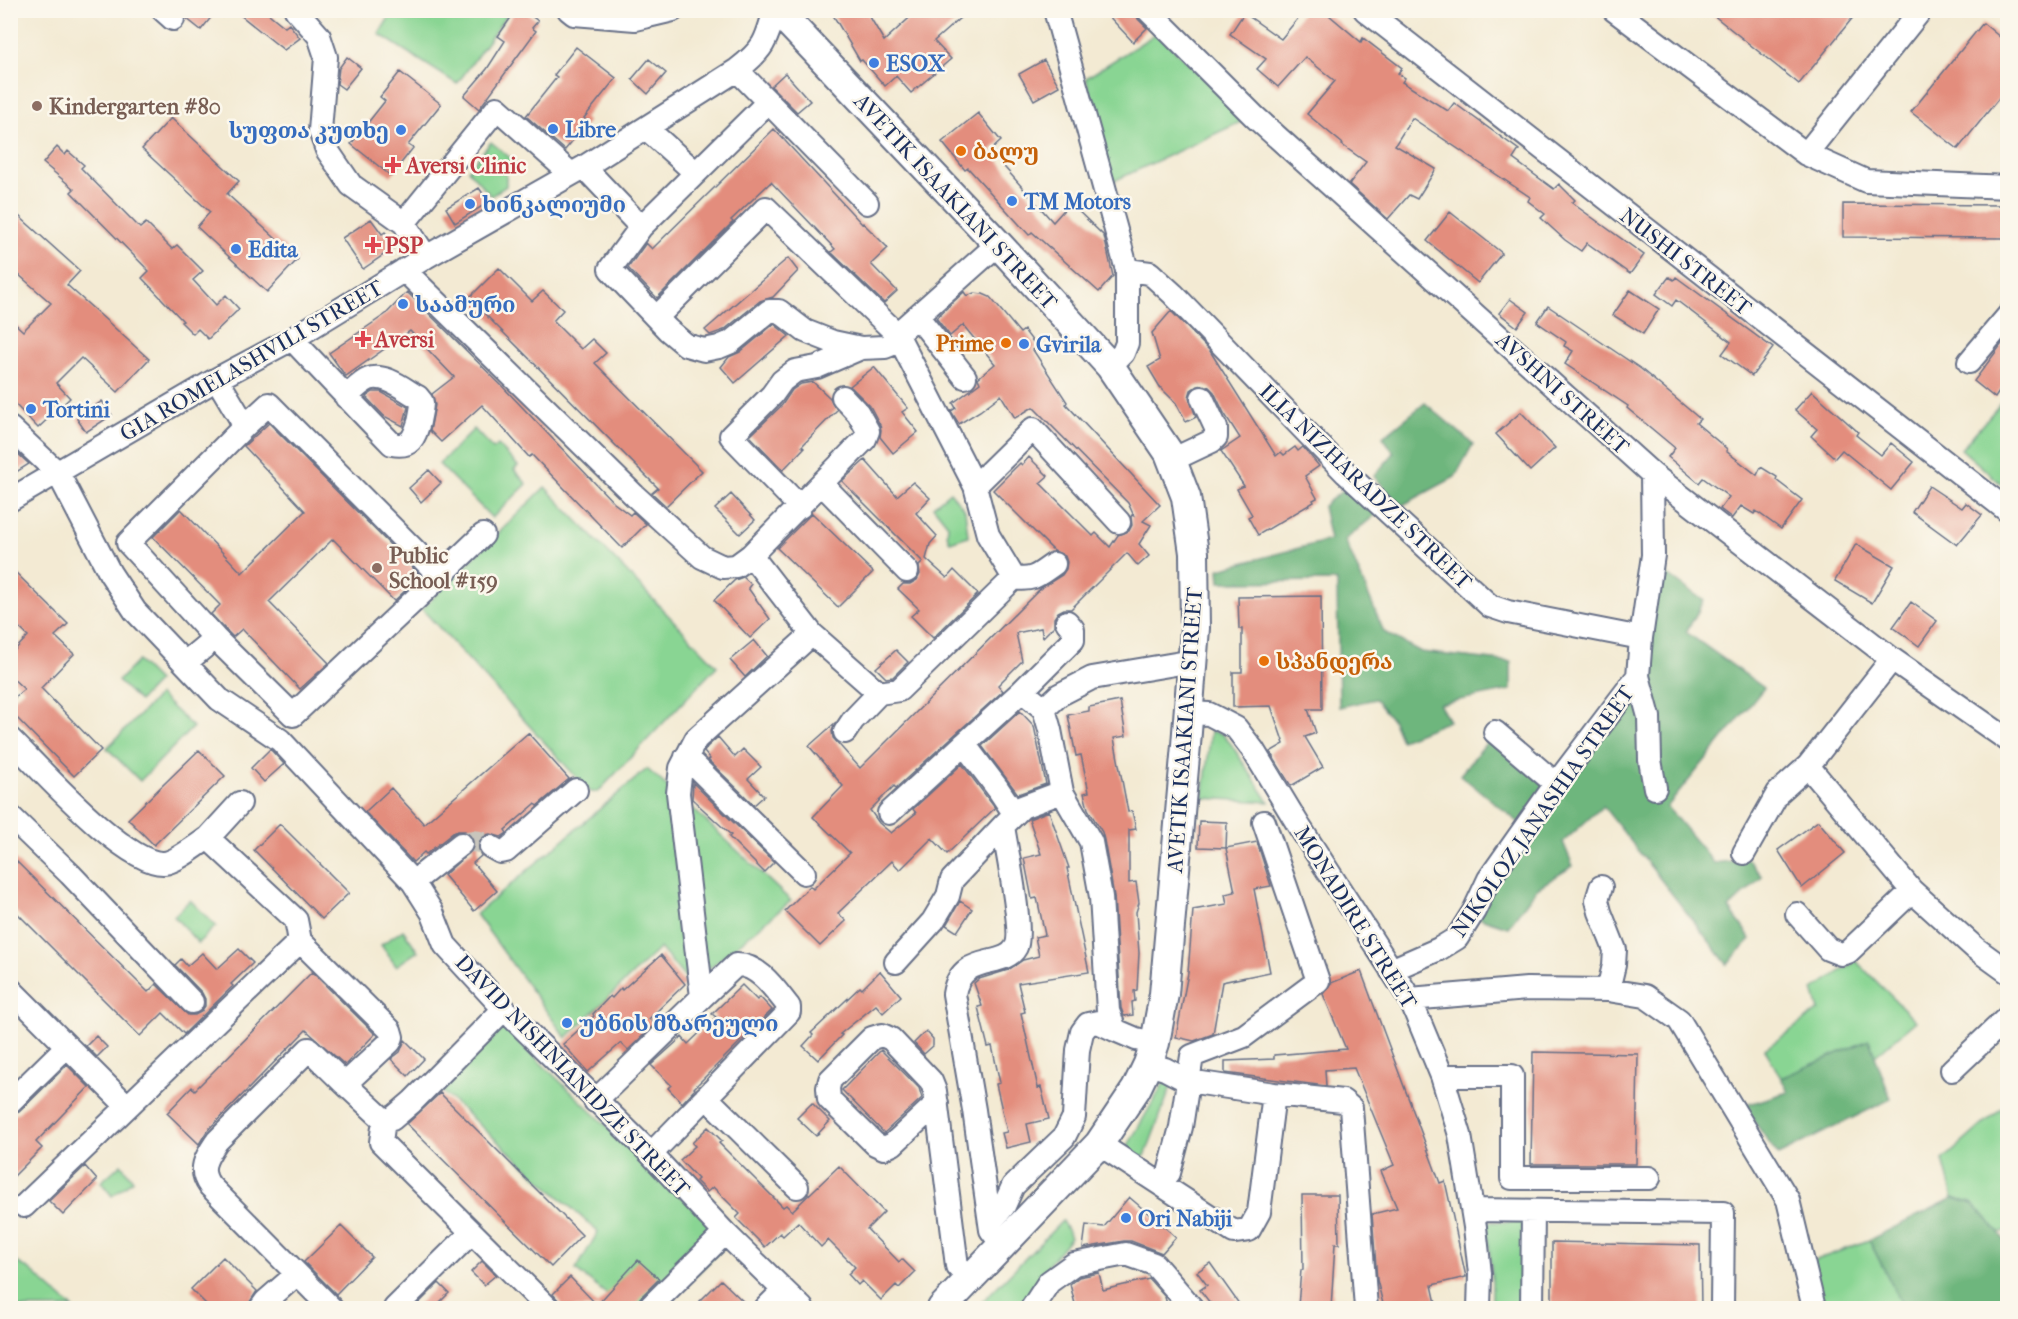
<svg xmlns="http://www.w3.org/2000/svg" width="2018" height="1319" font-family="'IM FELL French Canon','Noto Serif Georgian',serif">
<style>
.green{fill:#89d593;stroke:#528278;stroke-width:1.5}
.forest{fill:#6eb67d;stroke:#44726e;stroke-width:1.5}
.building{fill:#e38d7d}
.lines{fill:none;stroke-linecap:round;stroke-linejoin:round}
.minor-tunnel{stroke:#c8c5bc;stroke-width:22;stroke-dasharray:22 11;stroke-linecap:butt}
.minor-casing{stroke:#677087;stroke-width:26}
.major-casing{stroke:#677087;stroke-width:32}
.minor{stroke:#fff;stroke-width:22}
.major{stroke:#fff;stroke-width:28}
.shop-dot{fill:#3f7fe0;stroke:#fbf7ec;stroke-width:2}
.education-dot{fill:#8d6e63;stroke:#fbf7ec;stroke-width:2}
.food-dot{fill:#e8710a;stroke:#fbf7ec;stroke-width:2}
.health-dot{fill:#e0444e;stroke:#fbf7ec;stroke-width:2}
.labels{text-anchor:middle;stroke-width:5;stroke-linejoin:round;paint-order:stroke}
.shop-label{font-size:22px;font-weight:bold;fill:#366cbe;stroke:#fbf7ec;text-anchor:start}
.education-label{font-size:22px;font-weight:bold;fill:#785e54;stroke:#fbf7ec;text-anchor:start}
.food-label{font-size:22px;font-weight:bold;fill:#c56008;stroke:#fbf7ec;text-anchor:start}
.health-label{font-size:22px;font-weight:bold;fill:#be3a42;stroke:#fbf7ec;text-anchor:start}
.street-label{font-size:22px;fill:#1b2f5e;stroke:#fbf7ec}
</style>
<rect width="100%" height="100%" fill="#fbf7ec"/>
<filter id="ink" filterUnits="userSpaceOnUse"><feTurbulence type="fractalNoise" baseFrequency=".0167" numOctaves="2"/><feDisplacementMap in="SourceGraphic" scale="12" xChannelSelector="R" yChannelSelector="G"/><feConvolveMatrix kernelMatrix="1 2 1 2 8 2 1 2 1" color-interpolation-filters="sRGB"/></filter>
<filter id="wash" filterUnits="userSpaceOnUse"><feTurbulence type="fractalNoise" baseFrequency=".008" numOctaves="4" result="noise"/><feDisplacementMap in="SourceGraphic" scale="24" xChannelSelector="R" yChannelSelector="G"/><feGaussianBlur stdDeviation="1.35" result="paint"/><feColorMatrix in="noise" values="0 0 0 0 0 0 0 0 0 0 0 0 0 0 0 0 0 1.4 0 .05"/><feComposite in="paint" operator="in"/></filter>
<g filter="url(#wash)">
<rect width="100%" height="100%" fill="#f3ead3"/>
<path class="green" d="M508,11L509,12L457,84L379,34L393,11Z
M1157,33L1247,119L1112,182L1086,78Z
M491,142L514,161L506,170V186L491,196L468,170Z
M2007,396V489L1961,449Z
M474,429L493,449L498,445L518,466L514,470L527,484L492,518L439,464Z
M545,487L717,666L598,792H590L422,609Z
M950,492L965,510L968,536L950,542L947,534L948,525L933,506Z
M138,661L158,681L139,701L118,681Z
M159,695L193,727L140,781L107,748Z
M1211,731L1223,734L1231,744L1269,802L1203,798Z
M647,769L689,805L791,901L690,984L660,948L566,1038L476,914Z
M190,900L216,926L198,943L174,916Z
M403,930L418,951L396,966L381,945Z
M1856,961L1916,1021L1874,1057L1869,1040L1781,1078L1765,1049L1819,1010L1813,990Z
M502,1026L729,1242L663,1308H624L576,1270L598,1232L443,1092Z
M1166,1079L1172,1084L1145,1156L1140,1158L1129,1153L1127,1147Z
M2007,1103V1229L2000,1234L1974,1204L1953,1198L1943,1160Z
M121,1164L133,1180L112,1196L101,1182Z
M1062,1221L1071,1237L1049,1264L1020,1308H976Z
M1487,1222H1524L1523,1308H1492V1279Z
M1869,1240L1904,1308H1822L1811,1262Z
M10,1258L30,1270L73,1308H11Z"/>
<path class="forest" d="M1425,403L1473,444L1455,477L1401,506L1374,476L1394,453L1383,437Z
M1351,484L1380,511L1345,540L1384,632L1421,652L1511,662V690L1439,704L1449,721L1401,740L1393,721L1375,699L1339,707L1337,581L1220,582L1219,569L1330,540L1323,506Z
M1661,570L1704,601L1686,632L1764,688L1667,807L1714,863L1748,859L1762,877L1729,908L1751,939L1727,964L1603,806L1563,842L1573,866L1537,888L1508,927L1477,917L1497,880L1642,681Z
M1492,736L1547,788L1522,825L1460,775Z
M1869,1040L1891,1099L1778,1155L1743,1106L1788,1092L1781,1078Z
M1953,1198L1974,1204L2007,1243V1308H1904L1869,1240Z"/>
<g id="blocks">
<path class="building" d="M183,10H217L201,30L186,18Z
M234,10H264L285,27L289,24L300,38L284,50Z
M516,10H523L538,21L532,28L536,31L479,109L464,96L487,69L505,41L498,36Z
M830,10H866L884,41L918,10H969L934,41L951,59L911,93L896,76L885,86L862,60L860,61Z
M1103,10H1135L1138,19L1147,28L1133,42Z
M1305,10H1323L1361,42L1363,38L1402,68L1398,73L1405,78L1402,82L1448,111L1454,103L1519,150L1513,159L1554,189L1559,184L1575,200L1572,203L1644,255L1630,274L1587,243L1581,251L1565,240L1541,218L1545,214L1528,201L1530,197L1412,118L1395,145L1436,169L1417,199L1409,195L1388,219L1349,184L1366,162L1342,145L1343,144L1307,114L1335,81L1305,57L1278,87L1257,69L1266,59L1230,34L1244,13L1281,39Z
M1707,10H1859L1799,84Z
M1983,23L2007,43V88L1958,149L1911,112Z
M576,47L616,78L584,118L588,122L565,150L526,116L557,77L554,75Z
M347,57L361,68L344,89L337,84L339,68Z
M649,59L666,73L648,94L632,79Z
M1044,60L1059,86L1034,100L1019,74Z
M400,72L441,104L408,145L413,148L391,176L351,144L385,101L380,97Z
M785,73L810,101L797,112L771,86Z
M978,113L1001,141L990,151L1053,222L1070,203L1104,236L1113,276L1099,292L1032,232L1029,235L968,168L965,170L942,142Z
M171,118L239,181L227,194L298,259L267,292L197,227L210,212L142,149Z
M774,129L862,224L863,223L888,248L871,264L897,291L884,303L831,252L835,249L771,182L731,220L733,222L657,298L628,268L646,243L652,249Z
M57,147L65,155L68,151L84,165L81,168L140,228L146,223L172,249L177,245L203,271L193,280L216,305L226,295L239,309L208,339L198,329L193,334L181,322L183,321L142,278L149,271L71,192L74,189L43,163Z
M479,188L489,202L455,223L446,208Z
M1843,204L2007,205V238L1843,237Z
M10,208L80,271L67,285L149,359L118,392L81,358L56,383L70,398L38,428L10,399V319L23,331L51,303L10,267Z
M1450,212L1502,253L1478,283L1427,241Z
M371,219L382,234L385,232L395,247L363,269L342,238Z
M788,258L798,271L773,297L760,301L724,330L710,335L705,330Z
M499,268L532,301L543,291L563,310L553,321L581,349L592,339L606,353L595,363L702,471L666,506L652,493L658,488L469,298Z
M1669,277L1674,280L1676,277L1773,348L1752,376L1722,354L1731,342L1676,300L1672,306L1656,294Z
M1630,290L1659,309L1643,334L1613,315Z
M407,292L502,386L614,503L630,515L633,512L646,524L622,548L532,455L529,457L482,405L441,442L430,431L435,405L432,394L454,377L410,331L346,376L344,374L329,353L386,314Z
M964,292L967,296L974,293L983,294L990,297L1020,333L1024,330L1037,347L1033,350L1067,402L1066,404L1160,505L1143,521L1151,525L1139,544L1149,556L1138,566L1127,553L1071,609H1064L1058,612L1054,618V626L1043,637L1041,628L1016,633L1022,661L998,685L1003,691L896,788L894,786L870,810L879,823L891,833L916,813L913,809L962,764L995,808L947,854L932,838L900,870L892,861L838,913L846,921L820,946L785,911L810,886L813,889L850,853L813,817L843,786L809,746L836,722L832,731L833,738L860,768L1041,588L1062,575L1066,569L1067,562L1065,556L1054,551L993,490L1020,463L1022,465L1029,457L1048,476L1040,483L1093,536L1096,533L1110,547L1118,535L1129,531L1132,525L1131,517L1132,515L1134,516L1128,503L1033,407L1015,418L1001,395L980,411L959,424L951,411L956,408L953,403L980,383L978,378L995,364L963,325L950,336L936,318Z
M1510,299L1528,312L1517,327L1499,313Z
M1548,306L1641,369L1700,419L1696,423L1727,449L1726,451L1757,475L1761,467L1777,477L1776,480L1802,500L1781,529L1756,511L1754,514L1741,506L1732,518L1720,509L1729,497L1703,478L1699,483L1668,457L1675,448L1627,408L1628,406L1565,364L1573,351L1564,346L1566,342L1537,322Z
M1171,311L1210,351L1276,456L1281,452L1284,455L1295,447L1298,451L1303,447L1319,466L1305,476L1317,498L1313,500L1314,502L1258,535L1248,517L1252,515L1237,489L1244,486L1221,451L1240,438L1224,413L1214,392L1209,387L1203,385L1197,386L1191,390L1189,397L1196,417L1186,422L1176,403L1160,387L1148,367L1160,360L1152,333Z
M774,324L789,336L735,383L721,367L729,357L740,352Z
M2007,337V380L1995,398L1974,381Z
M874,367L908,408L902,412L918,432L893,453L880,437L881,430L880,425L870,406L850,386Z
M813,382L830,398L837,410L802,446L804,448L783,470L750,436L782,405L792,390L801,384Z
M1812,391L1858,432L1856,435L1881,455L1891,443L1914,462L1891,490L1842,450L1835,458L1811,436L1817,429L1795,410Z
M373,392H381L408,407L403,426L384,416L366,397Z
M102,401L112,415L86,432L77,419Z
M1521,412L1555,448L1530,471L1496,434Z
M269,423L421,576L394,601L333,539L269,602L329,663L300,689L242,629L233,637L225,629L211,614L220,605L153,537L181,509L242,573L305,511L244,446Z
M17,453L29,464L10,476V457Z
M865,460L897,496L913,482L930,498L916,513L937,536L930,544L926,559L947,578L954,570L978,594L933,638L911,616L919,609L898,589L903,584H910L917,580L920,574L919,566L923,562L842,481Z
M429,470L441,483L421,502L409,488Z
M1929,486L1962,508L1966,503L1982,515L1957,545L1912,512Z
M731,494L755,520L740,534L715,509Z
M812,513L873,572L838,607L777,548Z
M1856,544L1894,566L1872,603L1835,581Z
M10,567L68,624L55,636L74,654L41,688L101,750L74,776L10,711V702L24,689L10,676V655L28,636L10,619Z
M743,577L751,584L748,588L770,619L750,638L714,600L735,580Z
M1321,596L1322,709H1308L1316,733L1305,737L1323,767L1291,786L1270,752L1284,744L1271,706L1233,707V672H1242V629H1239L1238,597Z
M1911,602L1937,621L1919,646L1893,627Z
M754,640L767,656L745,677L730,660Z
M896,650L908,662L893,677L886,678L876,668Z
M1120,701L1126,736L1114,738L1128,812L1132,811L1136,829L1129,830V883L1136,882L1139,903L1136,912L1139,953L1137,990L1134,991L1135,1001L1132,1002L1133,1015L1124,1016L1121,1008L1114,896L1104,840L1102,832L1088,809L1084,793L1089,792L1081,755L1076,756L1068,715L1089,711V707Z
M1020,711L1034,726L1046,784L1018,794L982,746Z
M528,733L569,779L537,806L535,804L505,830L507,833L501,837L490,834L485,835L480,840L478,848L481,856L473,863L497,891L474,911L444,875L473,849L474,841L471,835L465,831H458L453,833L426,854L424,852L413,862L365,812L391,788L424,824Z
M718,737L735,757L743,749L761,767L748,779L764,796L754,805L708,760L710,759L704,752L707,747Z
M270,749L284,764L264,782L251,768Z
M199,750L225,776L154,845L128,819Z
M693,783L774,862L764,872L729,837L731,835L692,799Z
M1049,811L1069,868H1067L1089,972L1018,983L1025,1012L1021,1013L1031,1057L1038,1088L1041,1087L1049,1119L1027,1124L1031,1142L1006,1148L1002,1133L1007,1132L996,1084L1000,1083L992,1046L988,1047L978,1007L982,1006L974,983L979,979L1008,970L1023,960L1039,956L1035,937L1045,935L1037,898L1032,899L1024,858L1041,854L1029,819Z
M1199,821L1227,822L1226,848L1198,847Z
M1818,821L1845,853L1802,888L1778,850Z
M280,824L349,893L322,919L254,850Z
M1257,842L1271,886L1254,889L1270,972L1222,982L1213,1034L1194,1041L1176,1037L1188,973L1193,910L1227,904L1225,894L1235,892L1226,848Z
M10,855L148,992L156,984L188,1015H195L201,1012L205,1006V999L202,993L175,965L181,959L187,966L202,953L217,969L239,949L253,963L231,984L233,986L184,1034L163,1013L140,1036L10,906Z
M960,901L972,909L957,932L946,925Z
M661,955L685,984L649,1019L655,1024L628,1050L621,1043L588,1072L563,1044L594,1016L593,1014L610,996L612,998L621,988L622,990Z
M880,971L901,996L883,1013L876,1005L840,1034L842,1035L818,1060L803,1046L813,1035L811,1033L860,987L862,989Z
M1361,971L1440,1183L1445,1181L1466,1277L1432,1285L1437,1308H1384L1377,1280L1372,1214L1397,1208L1381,1171L1394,1165L1354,1068L1325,1070L1326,1086L1225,1073V1061L1274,1059V1055L1346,1049L1323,994L1331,983Z
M312,972L375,1034L345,1065L306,1030L207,1131L199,1144L167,1113L192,1087L195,1090Z
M742,985L757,1000L760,997L772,1010L694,1088L695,1089L682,1103L668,1088L671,1085L651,1065L682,1037L688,1044L716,1017L712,1014Z
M926,1031L933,1039V1046L924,1054L914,1043Z
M96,1036L107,1047L97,1057L86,1046Z
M405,1040L424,1059L408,1076L391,1059L400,1052Z
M881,1050L919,1088L922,1098L884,1133L842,1090Z
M1533,1052L1638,1054L1636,1164H1531Z
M67,1065L89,1087L36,1142L42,1148L10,1180V1115L19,1112Z
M440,1093L582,1235L551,1267L407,1124Z
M812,1103L830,1121L816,1136L797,1118Z
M708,1127L722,1141L719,1143L783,1207L786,1205L792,1211L839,1166L884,1212L867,1229L899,1262L902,1259L915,1272L899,1288L896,1285L881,1300L862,1281L858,1285L848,1274L855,1267L828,1240L821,1247L798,1222L783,1236L780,1233L765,1247L736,1218L740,1214L713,1187L707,1192L696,1181L698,1179L680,1160L695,1146L692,1143Z
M85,1166L97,1180L63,1215L49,1201Z
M1302,1195H1338L1339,1244H1335L1331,1308L1298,1306L1301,1270H1303Z
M1129,1197L1176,1237L1162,1253L1131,1241H1124L1083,1248L1086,1225L1104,1227Z
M341,1226L372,1257L336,1294L304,1262Z
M1552,1242L1700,1245L1701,1308H1552Z
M223,1257L257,1291L246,1308H210L191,1289Z
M638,1260L659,1279L640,1298L636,1308H565L553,1294L570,1277L597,1305Z
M482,1261L496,1275L484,1285L471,1272Z
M1210,1263L1242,1308H1214L1200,1290L1207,1285L1197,1272Z
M1099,1273L1103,1290L1149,1279L1165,1297L1168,1308H1076L1070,1284L1079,1277Z
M721,1280L750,1308H693Z
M439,1283L449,1293L434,1308H414Z"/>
</g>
</g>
<g filter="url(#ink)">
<use href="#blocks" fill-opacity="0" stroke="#677087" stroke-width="1.5"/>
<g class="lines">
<path class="minor-tunnel" d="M461,844C473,839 480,841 491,847"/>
<g class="minor-casing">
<path id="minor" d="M163,10L173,19
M296,10L319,36L326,57L320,131L327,150L351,185L404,223L426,257
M569,10L574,14L635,19L673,10
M1055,10L1127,270V343L1123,353L1110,366
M1148,10L1255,117L1652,474L1892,659L2008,740
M1365,10L2008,511
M1614,10L1806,154L1866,181L2008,187
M737,70L867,203
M646,128L696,173
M1806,154L1921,10
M584,167L641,227L768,102
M404,223L497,108L571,174
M641,227L610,269L668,330L686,345L704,350L719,347L731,342L769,311H779L805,331L833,342L861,348L885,347L900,341
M404,270L635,496L702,557L723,567L736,566L751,555L865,439L868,431L858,413L843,397
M1127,270L1150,273L1173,294L1346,473L1490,606L1508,612L1641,638
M917,316L965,377
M657,317L766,208L897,334L975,486L988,535L1014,578
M897,334L998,244
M292,339C325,374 358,409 392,444C411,448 414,438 419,422C420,415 422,409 422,402L418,397C405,390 385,373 369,379C361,382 353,391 346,397
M1969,362L2008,316
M10,428L58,473L110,573L135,611L219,699L280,740L413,882L432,912L445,945L504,1009L651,1154L725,1233L802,1308
M1172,460L1212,441L1216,437V428L1202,398
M822,484L907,571
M975,486L1033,429L1119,522
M10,500L217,379L292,339L426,257L584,167L737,70C764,49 766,42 775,10
M800,507L731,436L772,395L782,381L795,371L817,367L861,348
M751,555L812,634
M440,576L483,535
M215,638L293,715L440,576L269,404L245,426
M1892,659L1808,766L1912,891L1975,948L2008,972
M185,663L215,638L128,543L245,426L217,379
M1638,676L1649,717L1650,760L1655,788
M1022,691L1073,640V629L1067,622
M1044,709L1059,695L1092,678L1193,661
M1189,713L1209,714L1236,728L1253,750L1299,826L1410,999L1442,1076L1460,1135L1475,1227L1480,1274L1479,1308
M845,732L853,720L879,693
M1495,732L1556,784
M10,739C39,767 125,865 164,863C176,862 197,845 208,838
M964,744L998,789L1014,813
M686,757L804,873
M1062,792L1091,842L1101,897L1108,1011L1115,1030L1136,1039L1155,1043
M240,803L208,838L296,920L300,941L390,1030L392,1037L390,1042L345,1084
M889,813L1022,691L1044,709L1050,730L1062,792L1022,807L1003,826C1006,847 1024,932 1016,947C1004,970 961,951 954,994L974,1110L991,1230L1003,1246
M10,816L70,874L192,1002
M491,847L500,852L506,851L576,790
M1744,853L1778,793L1808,766
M413,882L461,844
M1601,887L1597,900L1600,912L1615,950L1614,965L1608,990
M1797,914L1828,949L1841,954L1848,952L1912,891
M896,962L933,921L948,896L952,880L1003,826
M1391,970L1439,949L1457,938L1474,911L1489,879L1556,784L1638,676L1641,638L1653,555L1652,474
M10,989L127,1106
M1410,999L1527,989L1608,990L1645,996L1679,1020L1788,1200L1814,1308
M1148,1064L1165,1069L1188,1081L1274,1094L1343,1101L1351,1108L1366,1308
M1952,1070L2008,1017
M1442,1076H1512V1178H1649
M706,1097L797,1187
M595,1101L702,997L678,793L681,768L696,739L812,634L879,693L899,690L1014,578C1034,581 1038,575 1054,564
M10,1102L67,1046
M937,1103L893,1144L884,1148L875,1144L829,1099L828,1088L830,1080L872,1038L882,1035L891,1039L931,1081L935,1091L957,1266L970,1280
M384,1120L381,1142L548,1308
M1099,1144L1234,1232L1249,1230L1259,1212L1274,1094
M651,1154L789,1012V1007C776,991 759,964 736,965L702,997
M1161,1183L1169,1173L1181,1127L1192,1056L1244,1036L1318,981L1264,822
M24,1206L300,941
M1473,1210L1723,1213L1722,1308
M990,1223L1004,1206L1013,1186L1064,1137L1074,1117L1078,1050L1082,1032L1088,1024L1098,1022L1115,1030
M261,1308L266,1301L297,1274
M331,1308L210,1186C197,1169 207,1156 217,1141L309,1049L345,1084L384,1120L392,1119L412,1102L504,1009
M395,1308L471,1233
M649,1308L725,1233
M766,1308L783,1291
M1032,1308L1049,1282L1074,1264L1126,1254L1154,1264L1192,1308
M1532,1308L1533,1211"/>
</g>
<g class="major-casing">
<path id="major" d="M777,10L998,244L1110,366L1169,453L1186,497L1194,553L1195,628L1186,745L1164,994L1155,1043L1148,1064L1136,1089L1099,1144L942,1308"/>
</g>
<use href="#minor" class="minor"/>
<use href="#major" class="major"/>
</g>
</g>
<g class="shop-dot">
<circle cx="874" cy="63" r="6"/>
<circle cx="553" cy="129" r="6"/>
<circle cx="401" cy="130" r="6"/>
<circle cx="1012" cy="201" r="6"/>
<circle cx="470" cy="204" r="6"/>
<circle cx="236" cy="249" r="6"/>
<circle cx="403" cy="304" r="6"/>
<circle cx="1024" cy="344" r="6"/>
<circle cx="31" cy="409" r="6"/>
<circle cx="567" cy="1023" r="6"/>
<circle cx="1126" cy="1218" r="6"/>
</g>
<g class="education-dot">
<circle cx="37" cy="106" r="6"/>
<circle cx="377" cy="568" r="6"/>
</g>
<g class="food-dot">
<circle cx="961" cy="151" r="6"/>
<circle cx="1006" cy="343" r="6"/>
<circle cx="1264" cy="661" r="6"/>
</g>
<g class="health-dot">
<path d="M390 156h6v6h6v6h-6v6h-6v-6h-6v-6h6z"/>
<path d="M370 236h6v6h6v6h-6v6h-6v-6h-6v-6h6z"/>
<path d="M360 330h6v6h6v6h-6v6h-6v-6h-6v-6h6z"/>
</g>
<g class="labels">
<g class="shop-label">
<text x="886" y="71">ESOX</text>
<text x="565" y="137">Libre</text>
<text x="389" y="138" text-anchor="end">სუფთა კუთხე</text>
<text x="1024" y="209">TM Motors</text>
<text x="482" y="212">ხინკალიუმი</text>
<text x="248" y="257">Edita</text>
<text x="415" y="312">საამური</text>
<text x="1036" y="352">Gvirila</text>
<text x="43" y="417">Tortini</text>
<text x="579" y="1031">უბნის მზარეული</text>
<text x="1138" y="1226">Ori Nabiji</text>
</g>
<g class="education-label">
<text x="49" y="114">Kindergarten #80</text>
<text x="389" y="563">Public<tspan x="389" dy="25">School #159</tspan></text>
</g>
<g class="food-label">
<text x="973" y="159">ბალუ</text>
<text x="994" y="351" text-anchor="end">Prime</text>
<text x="1276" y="669">სპანდერა</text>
</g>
<g class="health-label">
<text x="406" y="173">Aversi Clinic</text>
<text x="385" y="253">PSP</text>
<text x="375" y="347">Aversi</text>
</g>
<g class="street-label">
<text transform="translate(956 201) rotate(47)" y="8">AVETIK ISAAKIANI STREET</text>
<text transform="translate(1686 261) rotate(38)" y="8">NUSHI STREET</text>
<text transform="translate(251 360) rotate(-30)" y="8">GIA ROMELASHVILI STREET</text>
<text transform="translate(1563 393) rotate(42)" y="8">AVSHNI STREET</text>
<text transform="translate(1366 486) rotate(44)" y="8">ILIA NIZHARADZE STREET</text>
<text transform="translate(1184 730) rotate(-86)" y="8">AVETIK ISAAKIANI STREET</text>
<text transform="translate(1542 811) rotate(-55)" y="8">NIKOLOZ JANASHIA STREET</text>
<text transform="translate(1356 917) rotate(58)" y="8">MONADIRE STREET</text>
<text transform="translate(573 1075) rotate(46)" y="8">DAVID NISHNIANIDZE STREET</text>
</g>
</g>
<rect width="2018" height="1319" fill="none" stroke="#fbf7ec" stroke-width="36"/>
</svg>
